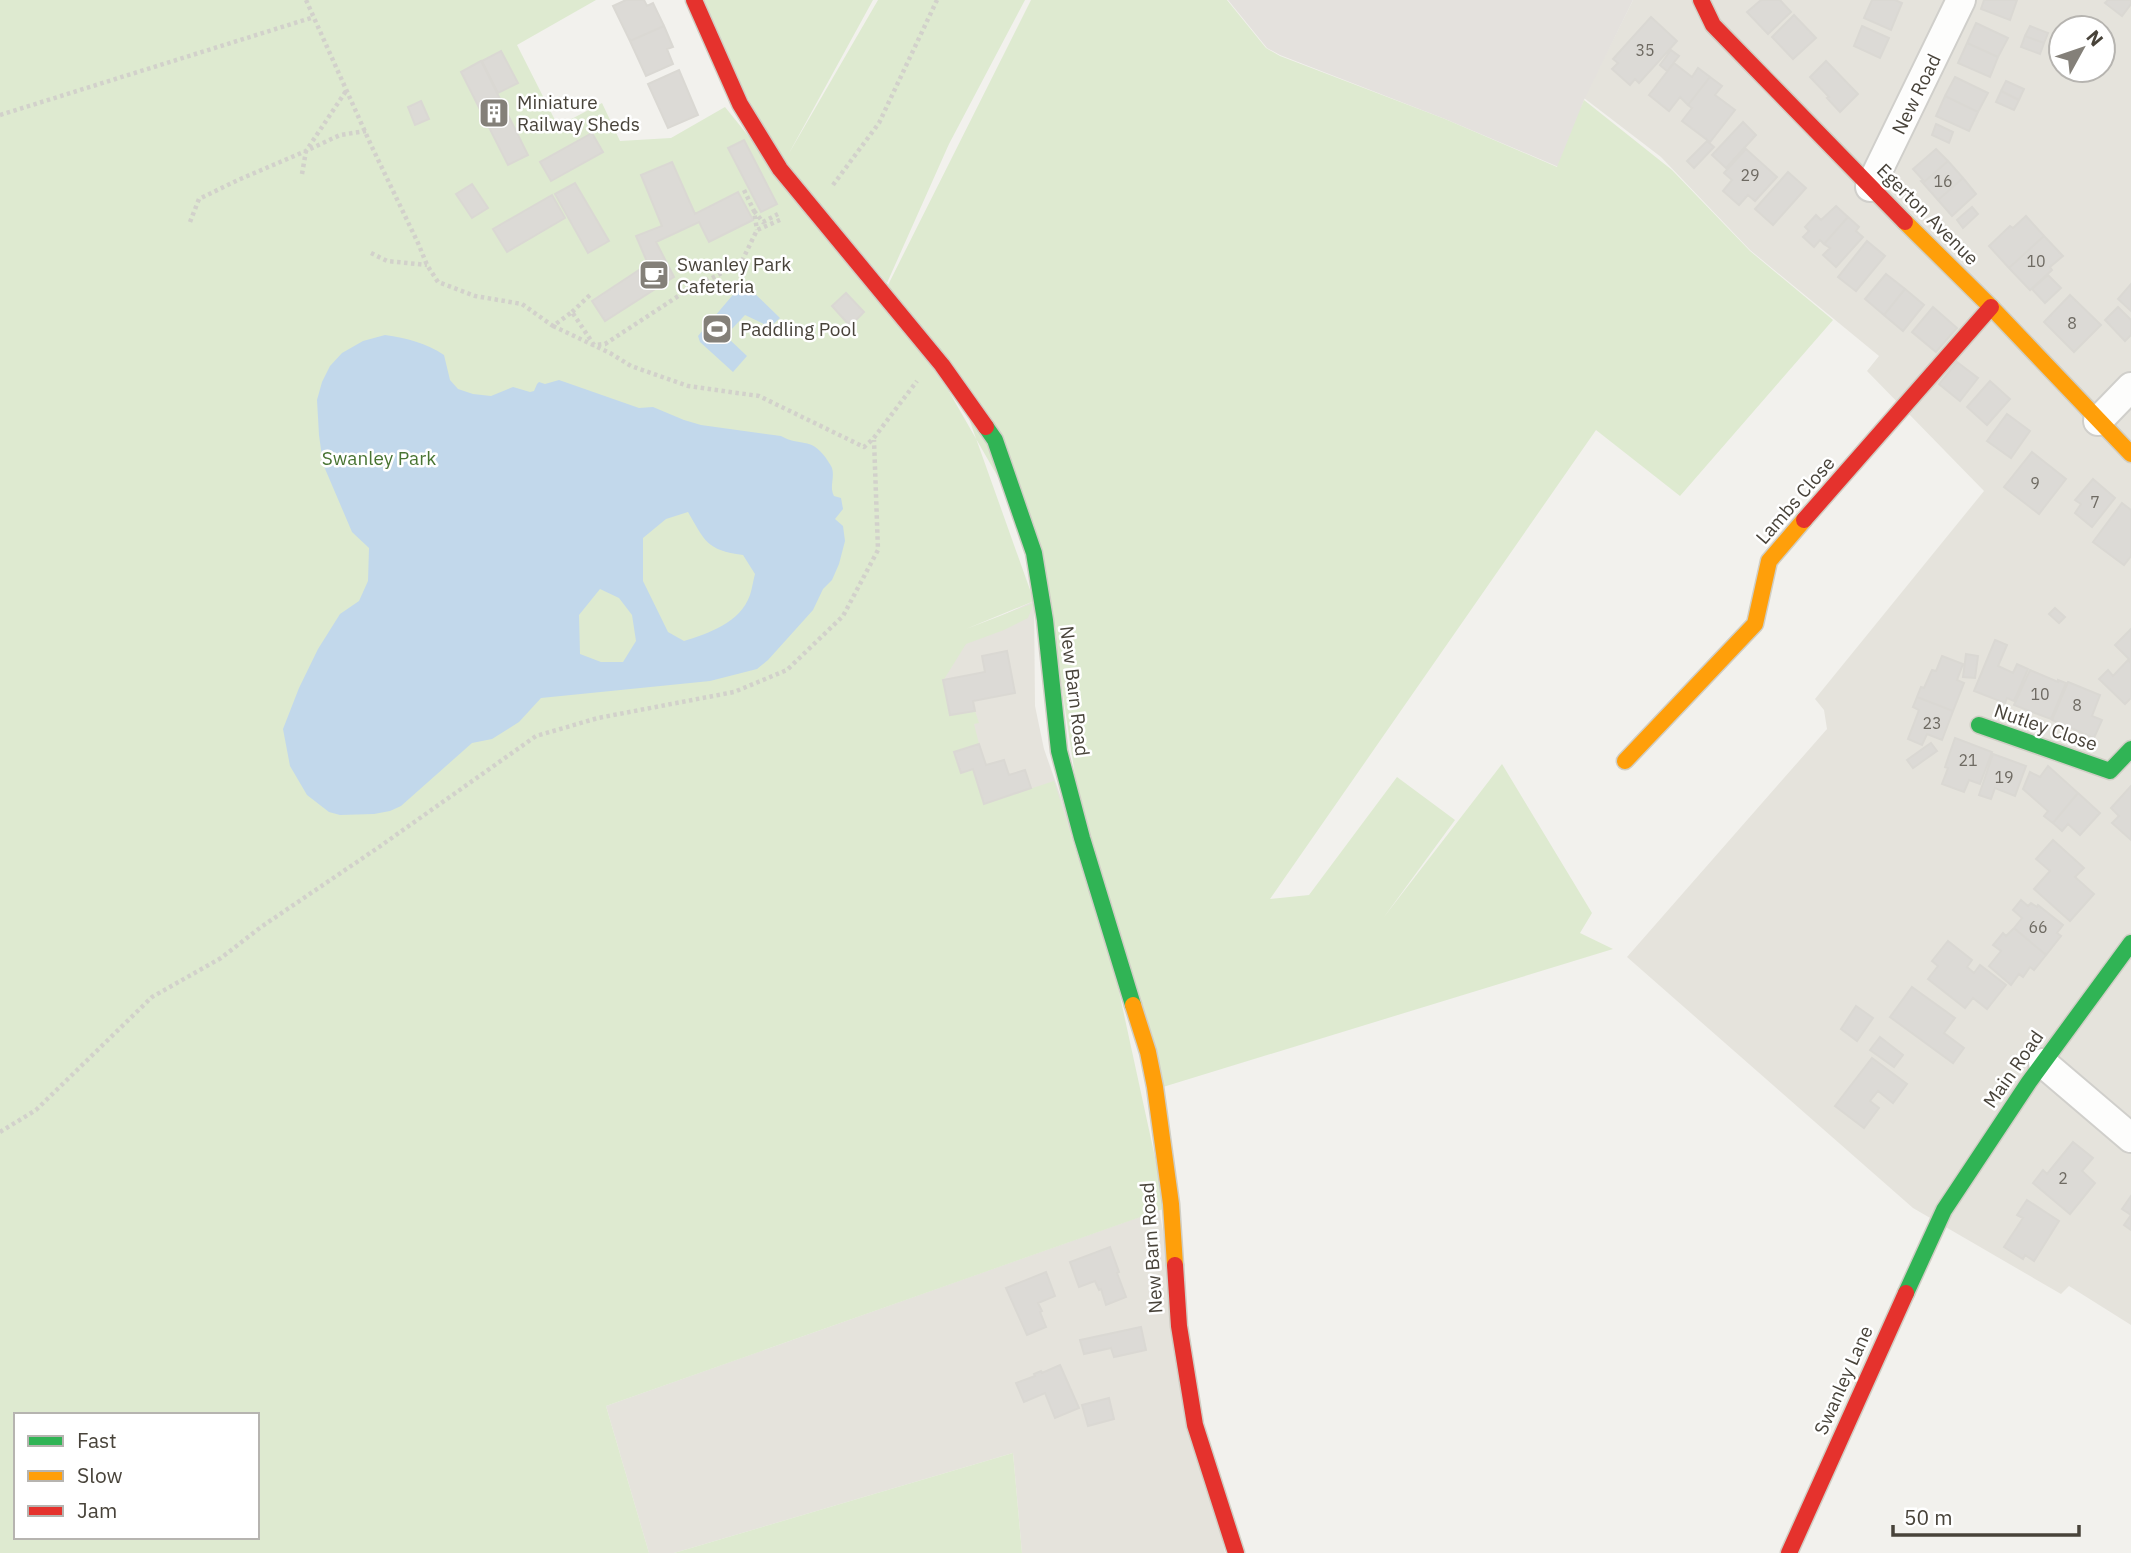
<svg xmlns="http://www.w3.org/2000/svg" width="2131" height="1553" font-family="'IBM Plex Sans',sans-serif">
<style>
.residential{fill:#e5e3dc;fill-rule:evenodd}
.industrial{fill:#e4e1dd}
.green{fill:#deead0;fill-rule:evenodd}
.water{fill:#c2d8eb;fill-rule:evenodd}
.building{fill:#dcdad6;stroke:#dad8d3;stroke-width:2}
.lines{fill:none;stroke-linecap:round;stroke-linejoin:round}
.street-casing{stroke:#d0cfcb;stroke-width:32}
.fast-casing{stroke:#d0cec5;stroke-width:19}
.slow-casing{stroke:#d0cec5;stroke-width:19}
.jam-casing{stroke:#d0cec5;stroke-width:19}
.path{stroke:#d2d1cb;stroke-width:4.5;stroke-dasharray:3.5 3.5;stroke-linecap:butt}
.street{stroke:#fdfdfc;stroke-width:28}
.fast{stroke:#30b455;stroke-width:16}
.slow{stroke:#ff9f0a;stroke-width:16}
.jam{stroke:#e5322d;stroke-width:16}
.labels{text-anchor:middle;stroke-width:5;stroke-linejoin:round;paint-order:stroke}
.number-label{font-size:16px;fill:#6e6a62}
.street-label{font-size:19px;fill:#48433a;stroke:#fff}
.poi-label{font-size:19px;fill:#48433a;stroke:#fff;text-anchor:start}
.park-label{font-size:19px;fill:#487432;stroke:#fff}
</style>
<rect width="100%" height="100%" fill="#f2f1ed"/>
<path class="residential" d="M1633,0H2131V1325L2069,1286L2061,1294L1913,1208L1627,957L1827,729L1824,710L1815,699L1984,491L1867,371L1879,356L1750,250L1661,157L1584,98ZM2061,28H2103V70H2061Z
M1034,601L1035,706L1044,749L1073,832L874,897L815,701Z
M1159,1210L1225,1553H1022L1013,1453L674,1553H649L606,1406Z"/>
<path class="industrial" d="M1228,0H1633L1584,100L1561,168L1445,119L1280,55L1267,48Z"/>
<path class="green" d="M0,0H596L517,45L558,126L602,103L620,141L671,138L725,107L963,402L1034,601L966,629L1034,603L1028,618L1004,630L966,644L943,681L950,715L975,711L979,723L974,724L979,744L954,752L973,769L984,804L1054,781L1115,973L1166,1208L606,1406L649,1553H0ZM16,1415H257V1537H16Z
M702,0H873L788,155L878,0H1025L949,144L887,283L784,163L736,77Z
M1031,0H1227L1266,48L1280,56L1445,119L1557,167L1584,100L1672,170L1750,251L1833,320L1680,496L1596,430L1270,899L1309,895L1397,777L1455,820L1384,917L1502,764L1592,913L1580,933L1613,949L1163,1087L1078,796L1042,554L888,285Z
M1013,1453L1022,1553H674Z"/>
<path class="water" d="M744,285L749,288L780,318L770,327L745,315L729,332V339L747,356L733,372L700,342L698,336L737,290Z
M385,335C407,338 426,343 444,355L450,380L458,389L473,394L491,396L513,387L530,392L534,391L537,384L539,382L545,384L559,380L639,408L653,407L684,420L701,425L781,436C800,447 810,436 826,458C827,460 831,465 832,468C835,478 829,487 834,496L841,498L843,509L835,519L843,526L845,541L839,564L832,580L823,589L813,610L768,660L757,669L710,681L541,698L519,722L492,739L472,743L401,806L390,811L374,814L340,815L329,812L307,795L290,766L283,729L299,688L318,649L340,614L359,601L368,581L369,548L352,532L323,464L319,435L317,400L322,382L330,366L342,353L363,341ZM688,512C705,541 706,550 743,555L755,574C753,581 752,589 750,595C740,623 709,633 684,641L668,632L643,581V538L666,519ZM600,589L619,598L632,615L636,641L623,662H601L580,654L579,615Z"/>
<path class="building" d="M626,0H644L647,6L653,3L664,26L630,41L613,6Z
M1761,0H1780L1791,12L1768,34L1747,12Z
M1872,0H1895L1902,3L1891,30L1864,18Z
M1984,0H2017L2010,20L1981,9Z
M2108,0H2131V4L2122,16L2105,3Z
M1794,15L1816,38L1793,59L1772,37Z
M1651,17L1677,41L1639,83L1635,79L1630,85L1612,69L1618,63L1613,59Z
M1976,23L2008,38L1998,57L1967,43Z
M664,26L673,47L667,49L673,64L646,76L630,41Z
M1862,26L1889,38L1880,58L1854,46Z
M2030,26L2048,33L2044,43L2025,36Z
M2025,36L2044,43L2040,54L2021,47Z
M1967,43L1998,57L1990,77L1958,63Z
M1671,50L1679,56L1667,71L1660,65Z
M501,51L518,83L498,93L482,61Z
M481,61L528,155L508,165L461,72Z
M1826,61L1858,94L1840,112L1827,98L1829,97L1810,77Z
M1674,63L1692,77L1698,68L1710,77L1688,105L1680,97L1669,111L1649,95Z
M679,70L698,115L668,128L648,84Z
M1710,77L1722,86L1715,95L1735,110L1710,142L1682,121L1692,108L1688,105Z
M1955,77L1988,93L1978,112L1945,96Z
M2006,81L2024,89L2019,100L2001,91Z
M2001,91L2019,100L2014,110L1996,102Z
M1945,96L1978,112L1969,131L1936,116Z
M421,101L429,119L415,125L408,107Z
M1743,122L1756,135L1726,168L1712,155Z
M1936,124L1953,132L1949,143L1932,135Z
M592,133L603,152L551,181L540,162Z
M744,140L777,204L761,212L728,148Z
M1707,141L1714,147L1694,168L1687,161Z
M1746,149L1777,177L1755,201L1748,195L1739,205L1723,191L1732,180L1724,173Z
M1936,149L1948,161L1923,183L1921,181L1923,180L1913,169Z
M1948,161L1963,178L1938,200L1923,183Z
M672,162L695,214L738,192L753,220L709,242L699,222L656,242L674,277L605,321L592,301L648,264L636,236L662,226L641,175Z
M1788,172L1806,188L1773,225L1755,209Z
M1963,178L1976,194L1952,216L1938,200Z
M575,183L609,241L588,253L555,194Z
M472,184L488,208L472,218L456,194Z
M552,195L565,218L507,252L493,229Z
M1836,206L1848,217L1824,244L1820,240L1814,247L1803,237L1809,231L1805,227L1816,215L1821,220Z
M1972,207L1978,214L1963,228L1957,220Z
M2026,216L2044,236L2009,268L1989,246L2010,226L2013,228Z
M1848,217L1859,227L1856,231L1863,237L1836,267L1823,255L1830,248L1824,244Z
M2044,236L2063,256L2050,267L2052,270L2030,290L2009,268Z
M1867,241L1885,256L1856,291L1838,277Z
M1886,274L1905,289L1884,315L1865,299Z
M2048,275L2061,288L2045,303L2032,289Z
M2131,284V311L2118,299Z
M1905,289L1924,305L1903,331L1884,315Z
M846,293L864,312L850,326L832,306Z
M2070,295L2101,325L2074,352L2044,322Z
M1933,307L1957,328L1936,352L1912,332Z
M2118,307L2131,320V335L2125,341L2105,320Z
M1957,362L1978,378L1960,401L1939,384Z
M1990,381L2010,399L1987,425L1967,407Z
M2007,414L2030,431L2011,458L1987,441Z
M2032,452L2066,479L2039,514L2004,487Z
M2093,479L2115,498L2092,527L2075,513L2081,504L2075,500Z
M2122,503L2131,510V556L2124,565L2093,542Z
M2055,608L2065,617L2059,623L2049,614Z
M2131,629V661L2115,645Z
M1995,640L2007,645L1998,666L2013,673L2017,664L2028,669L2014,701L2007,698L2005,703L1974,691Z
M1007,651L1015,693L973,701L975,711L950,715L943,680L985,672L982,656Z
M1966,654L1978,656L1975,678L1963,677Z
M1942,656L1963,664L1957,680L1964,683L1953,711L1917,697L1921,687L1924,688L1932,670L1936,671Z
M2128,660L2131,663V698L2125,704L2099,679L2108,670L2113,676Z
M2030,670L2058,682V680L2066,683L2051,719L2014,705Z
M2068,682L2100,695L2092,716L2102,720L2094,738L2052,720Z
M1917,697L1953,711L1942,740L1927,734L1922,745L1908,739L1919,710L1913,707Z
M1955,738L1992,752L1980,784L1969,780L1964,792L1942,784L1948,768L1945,767Z
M1931,743L1937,751L1913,768L1907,760Z
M979,744L986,765L1004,760L1009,775L1025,770L1031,788L984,804L973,769L961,773L954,752Z
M1993,754L2026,766L2015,796L1995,788L1991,799L1979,795Z
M2048,766L2078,793L2053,823L2044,816L2048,811L2023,789L2030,772L2040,777Z
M2131,786V840L2112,823L2119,816L2111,808Z
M2078,793L2100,813L2080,835L2068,824L2062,831L2053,823Z
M2053,840L2084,868L2075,877L2094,894L2070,921L2034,889L2050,871L2036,859Z
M2021,900L2028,906L2031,903L2037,907L2038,905L2063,925L2057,933L2061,936L2046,955L2014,928L2022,918L2013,910Z
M2014,928L2046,955L2034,970L2030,967L2023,977L2019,974L2011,985L1989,966L2001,951L1993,945L2003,933L2006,936Z
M1948,941L1972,960L1967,967L1974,973L1980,965L2006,985L1987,1009L1973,998L1965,1008L1928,979L1938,966L1932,961Z
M1912,987L1955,1018L1944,1033L1964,1048L1953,1063L1890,1017Z
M1856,1006L1873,1018L1857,1041L1841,1029Z
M1880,1037L1903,1055L1894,1067L1870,1050Z
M1872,1058L1907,1084L1893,1103L1878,1091L1870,1101L1879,1108L1864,1128L1835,1106Z
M2073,1142L2093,1158L2082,1171L2095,1183L2070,1214L2033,1183L2043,1170L2047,1174Z
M2131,1196V1230L2124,1225L2131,1215L2122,1209Z
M2027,1200L2059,1221L2034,1261L2025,1255L2023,1259L2004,1247L2023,1218L2017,1215Z
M1110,1247L1119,1272L1117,1273L1126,1297L1106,1305L1101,1289L1099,1290L1095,1281L1079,1287L1070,1262Z
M1046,1272L1055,1296L1038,1303L1042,1311L1040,1312L1046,1327L1027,1335L1006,1288Z
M1141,1327L1146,1350L1114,1357L1111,1348L1084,1354L1080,1340Z
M1060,1365L1079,1408L1055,1418L1045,1393L1024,1402L1016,1383L1035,1376L1034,1374L1041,1371L1042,1373Z
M1109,1398L1114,1419L1088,1426L1082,1405Z"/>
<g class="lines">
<g class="street-casing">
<path id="street" d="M1870,187L1961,0
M2098,421L2131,387
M2043,1063L2131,1138"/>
</g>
<g class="fast-casing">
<path id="fast" d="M986,427L995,440L1034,553L1045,620L1059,751L1082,838L1133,1005
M1979,725L2110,771L2131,749
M1906,1293L1944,1210L2029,1082L2131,943"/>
</g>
<g class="slow-casing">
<path id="slow" d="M1905,222L1991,307L2131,454
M1625,761L1755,624L1769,561L1804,520
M1133,1005L1148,1052L1155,1087L1171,1204L1175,1265"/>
</g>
<g class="jam-casing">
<path id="jam" d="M694,0L740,104L780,169L942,365L986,427
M1701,0L1713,25L1905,222
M1804,520L1991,307
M1175,1265L1179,1326L1195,1425L1236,1553
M1789,1553L1906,1293"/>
</g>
<path class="path" d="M306,0L371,145L418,243L427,265L438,282L475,296L522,304L553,326L572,312L594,345L605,344L683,293L741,263L757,230L782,219
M0,115L314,17
M302,174L306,151L340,135L366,131
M833,185L879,123L937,0
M744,190L754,211L757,230
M754,211L763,222L778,214
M190,222L199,199L238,180L306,151L346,91
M371,253L387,261L427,265
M572,312L591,294
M553,326L610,353L631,366L688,386L759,396L864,447L873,439L917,381
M0,1132L36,1110L152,997L221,958L261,927L379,847L536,736L598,718L734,692L787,670L843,616L878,550L874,440"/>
<use href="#street" class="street"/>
<use href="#fast" class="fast"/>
<use href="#slow" class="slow"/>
<use href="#jam" class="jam"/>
</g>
<defs>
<g id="building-square" transform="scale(1.575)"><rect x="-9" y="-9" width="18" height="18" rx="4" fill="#848079" stroke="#fff"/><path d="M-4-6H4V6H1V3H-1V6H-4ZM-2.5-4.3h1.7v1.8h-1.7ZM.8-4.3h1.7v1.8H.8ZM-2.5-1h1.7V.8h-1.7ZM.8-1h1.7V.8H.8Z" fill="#fff"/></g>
<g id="cafe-square" transform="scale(1.575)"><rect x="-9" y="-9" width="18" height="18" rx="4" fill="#848079" stroke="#fff"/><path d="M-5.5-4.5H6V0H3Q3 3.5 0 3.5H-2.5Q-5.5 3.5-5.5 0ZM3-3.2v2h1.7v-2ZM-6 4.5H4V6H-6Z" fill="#fff"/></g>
<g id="stadium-square" transform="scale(1.575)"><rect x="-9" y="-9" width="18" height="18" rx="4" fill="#848079" stroke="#fff"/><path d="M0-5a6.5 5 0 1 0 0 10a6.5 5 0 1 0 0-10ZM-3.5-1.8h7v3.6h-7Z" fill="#fff"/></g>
</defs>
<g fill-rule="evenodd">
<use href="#building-square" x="494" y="113"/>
<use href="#cafe-square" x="654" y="275"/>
<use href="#stadium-square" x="717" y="329"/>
</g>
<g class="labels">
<g class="number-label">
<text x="1645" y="56">35</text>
<text x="1750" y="181">29</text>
<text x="1943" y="187">16</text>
<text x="2036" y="267">10</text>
<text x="2072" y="329">8</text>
<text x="2035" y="489">9</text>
<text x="2095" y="508">7</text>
<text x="2040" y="700">10</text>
<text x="2077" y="711">8</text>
<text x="1932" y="729">23</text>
<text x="1968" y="766">21</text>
<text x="2004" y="783">19</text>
<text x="2038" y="933">66</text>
<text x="2063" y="1184">2</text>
</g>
<g class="street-label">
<text transform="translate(1916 94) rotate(-64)" y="7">New Road</text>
<text transform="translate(1928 214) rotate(45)" y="7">Egerton Avenue</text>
<text transform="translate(1795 500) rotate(-49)" y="7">Lambs Close</text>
<text transform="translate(1075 691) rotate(83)" y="7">New Barn Road</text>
<text transform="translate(2046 727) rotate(19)" y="7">Nutley Close</text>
<text transform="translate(2013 1069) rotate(-55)" y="7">Main Road</text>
<text transform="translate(1151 1248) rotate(-94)" y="7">New Barn Road</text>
<text transform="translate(1843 1380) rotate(-66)" y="7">Swanley Lane</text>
</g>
<g class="poi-label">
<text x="517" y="109">Miniature<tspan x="517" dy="22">Railway Sheds</tspan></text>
<text x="677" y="271">Swanley Park<tspan x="677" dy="22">Cafeteria</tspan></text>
<text x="740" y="336">Paddling Pool</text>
</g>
<g class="park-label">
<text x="379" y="465">Swanley Park</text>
</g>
</g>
<rect x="14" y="1413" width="245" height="126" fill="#ffffff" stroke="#b6b4b0" stroke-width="2"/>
<rect x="28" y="1436" width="35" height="10" fill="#30b455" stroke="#b6b4b0" stroke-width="2"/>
<text x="77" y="1448" font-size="21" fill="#48433a">Fast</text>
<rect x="28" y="1471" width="35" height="10" fill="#ff9f0a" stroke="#b6b4b0" stroke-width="2"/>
<text x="77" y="1483" font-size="21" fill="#48433a">Slow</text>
<rect x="28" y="1506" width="35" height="10" fill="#e5322d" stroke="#b6b4b0" stroke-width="2"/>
<text x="77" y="1518" font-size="21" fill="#48433a">Jam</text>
<g transform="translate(2082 49) rotate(50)"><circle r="33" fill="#ffffff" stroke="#b6b4b0" stroke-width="2"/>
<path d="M0-5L12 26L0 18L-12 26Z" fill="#848079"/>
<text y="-10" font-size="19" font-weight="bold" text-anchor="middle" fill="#48433a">N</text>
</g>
<path d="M1893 1525v10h186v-10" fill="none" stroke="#48433a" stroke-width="3.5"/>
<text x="1904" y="1525" font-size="21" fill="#48433a" stroke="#ffffff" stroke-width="5" paint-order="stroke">50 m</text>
</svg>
